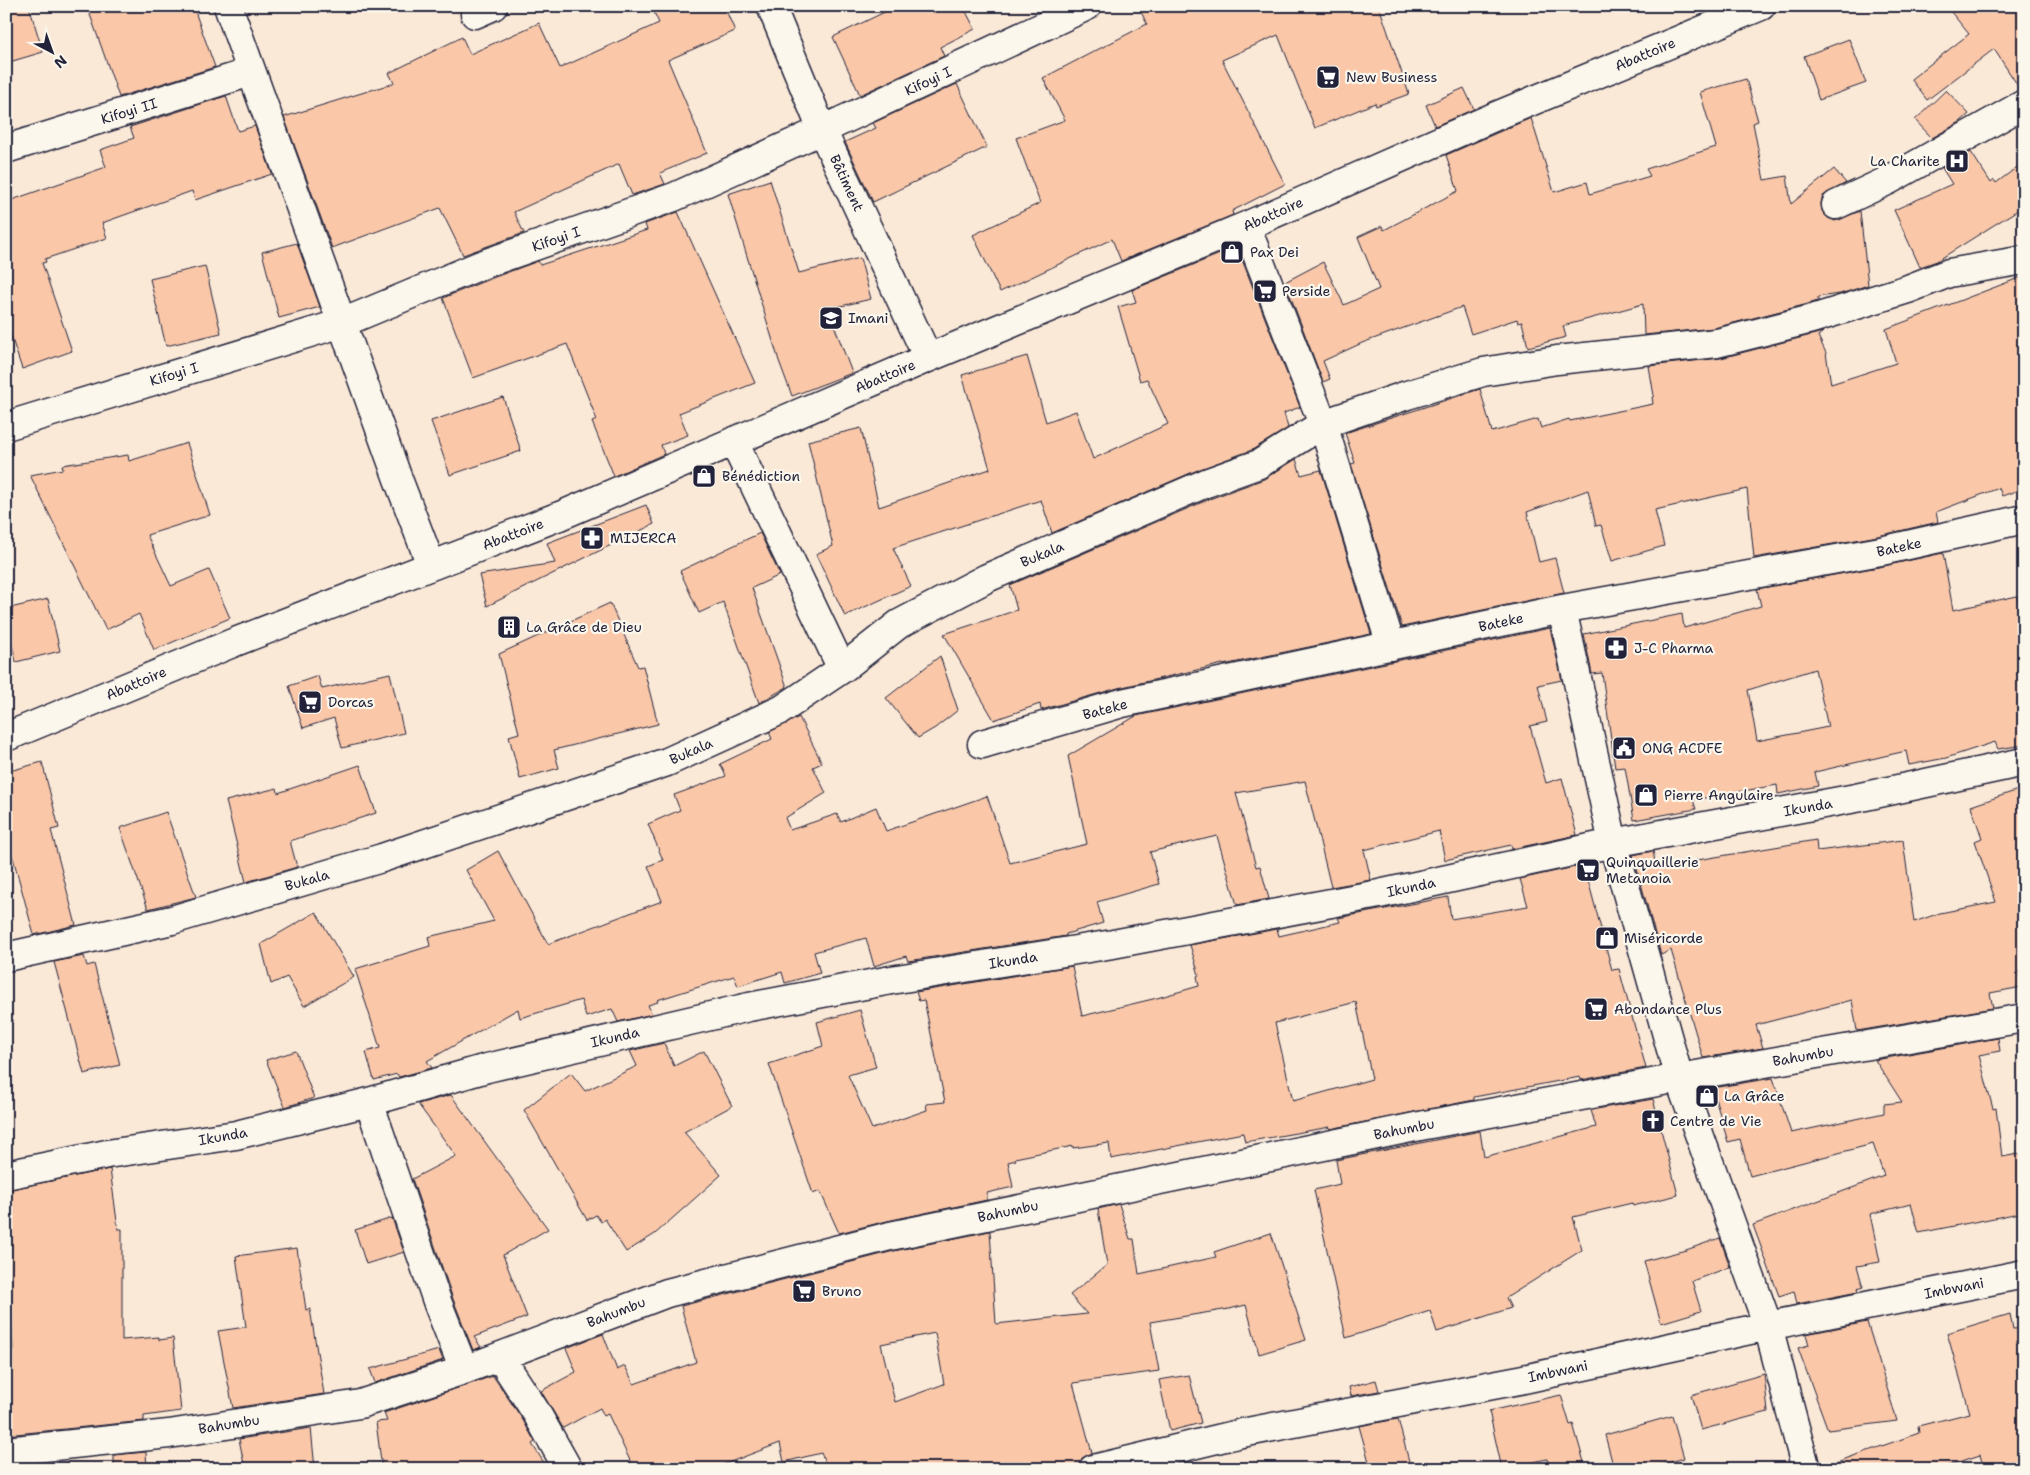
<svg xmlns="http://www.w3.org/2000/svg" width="2030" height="1475" font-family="'Shantell Sans',sans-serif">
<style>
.building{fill:#fac8a9;stroke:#22223b;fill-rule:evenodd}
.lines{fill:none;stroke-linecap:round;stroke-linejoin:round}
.minor-casing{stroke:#22223b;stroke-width:31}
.minor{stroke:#fbf7ec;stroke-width:28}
.labels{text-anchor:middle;stroke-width:4.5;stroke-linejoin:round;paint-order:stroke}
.street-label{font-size:14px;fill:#22223b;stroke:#fbf7ec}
.poi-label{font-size:14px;fill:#22223b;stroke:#fbf7ec;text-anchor:start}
</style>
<rect width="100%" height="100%" fill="#fbe9d8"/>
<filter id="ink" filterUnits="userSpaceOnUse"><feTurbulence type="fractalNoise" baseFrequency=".02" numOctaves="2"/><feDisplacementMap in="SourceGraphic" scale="10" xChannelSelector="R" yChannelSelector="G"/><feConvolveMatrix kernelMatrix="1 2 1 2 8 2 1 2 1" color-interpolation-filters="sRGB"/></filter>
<g filter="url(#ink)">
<path class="building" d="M6,6H29L43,52L6,63Z
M87,6H193L215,67L119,97Z
M651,6H724L735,31L668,60L707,153L660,173L665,184L632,195L619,164L514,212L524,233L463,255L440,208L332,248L284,117L394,83L389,73L462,37L470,54L539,23L560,68L659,23Z
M897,6H963L975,29L940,47L944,56L860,95L833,37Z
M1138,6H1379L1409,94L1376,106L1375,103L1315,128L1278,35L1222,60L1285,184L1232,211L1233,215L1121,261L1112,239L1000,292L973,235L1040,203L1016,138L1065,120L1043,78L1147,24Z
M1946,6H2024V88L2020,89L1994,49L1927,100L1911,79L1969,34Z
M1849,39L1866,83L1819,100L1804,56Z
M1746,79L1758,121L1753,123L1764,180L1787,176L1791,204L1834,169L1846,183L1823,196L1821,203L1822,211L1828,218L1835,221L1860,211L1868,285L1840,294L1818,297V301L1808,304L1714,328L1644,335L1643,304L1563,326L1566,337L1528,347L1522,322L1518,323L1517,319L1471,334L1462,307L1362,343L1323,361L1330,379L1323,382L1285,282L1323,262L1344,305L1379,289L1358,237L1382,226L1384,230L1458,191L1446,155L1531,118L1554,192L1587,182L1590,194L1650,176L1646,169L1716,147L1700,92Z
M957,84L987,147L873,202L845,142L876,128L873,123Z
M1464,88L1474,109L1435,126L1426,105Z
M1946,90L1969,114L1960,122L1932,138L1915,120Z
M226,96L238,131L255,126L272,174L195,200L192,191L102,223L107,238L45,259L46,262L42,263L72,351L22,369L6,321V202L106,167L100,150L134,138L130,127Z
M1971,152L1991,183L1994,180L1996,183L2024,162V206L1937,261L1920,267L1894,210L1952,184L1942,168Z
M770,180L799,273L860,258L871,299L828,309L852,373L792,396L779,361L728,194Z
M678,212L755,383L679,413L688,435L661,445L664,454L614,476L592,422L597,420L567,344L473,378L443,298L487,280L538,261L540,265L647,230L645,224Z
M297,243L320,307L279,318L262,252Z
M1237,247L1300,407L1284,413L1288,428L1252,450L1200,469L1052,533L1041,500L893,548L911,586L845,616L816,554L833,546L808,441L861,428L879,507L990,469L962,375L1027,356L1046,422L1076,411L1093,459L1168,424L1147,379L1140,381L1118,307L1136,302L1132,290Z
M205,266L221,333L166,346L150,279Z
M2024,276V488L2002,496L1999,488L1936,512L1938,522L1878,536L1754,558L1747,489L1655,510L1664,546L1612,561L1601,525L1596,526L1588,490L1527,512L1539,562L1555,558L1564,593L1402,627L1351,464L1355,463L1345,433L1480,389L1492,432L1538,419L1541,428L1569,419L1570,421L1653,404L1652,397L1654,396L1649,366L1721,358L1823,332L1818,336L1826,353L1831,384L1896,363L1886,329Z
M503,397L521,451L450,475L431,421Z
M187,443L210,515L147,535L171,586L209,570L230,618L154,650L139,614L106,630L30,475L63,469L62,465L128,455L129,461Z
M1296,459L1301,475L1321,470L1371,634L1223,665V664L1118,688L1041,710L1040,704L994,720L944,634L1017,610L1010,585L1212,498L1264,479Z
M646,505L654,524L487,606L479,575L555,563L547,543Z
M760,533L780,575L752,588L787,687L759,703L723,602L699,613L680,571Z
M1943,553L1953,610L2017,596L2024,626V745L1998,749L1995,742L1946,758L1909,765L1906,751L1815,772L1818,786L1778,794L1777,785L1693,800L1696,809L1634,820L1625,767L1615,768L1602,673L1592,674L1584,634L1682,614L1684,628L1761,606L1757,589L1884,566ZM1815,669L1828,727L1757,741L1748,690Z
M48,599L60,651L16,662L6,618V609Z
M610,603L638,667L643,666L658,724L554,750L559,768L520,779L509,736L519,733L499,654Z
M1550,628L1562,680L1538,685L1547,722L1530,726L1546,783L1562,778L1577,835L1512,849L1511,845L1445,860L1439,831L1364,850L1371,880L1331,887L1305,781L1236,793L1256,867L1260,866L1269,899L1237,905L1217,836L1150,852L1159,884L1097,902L1103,923L1066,934V936L908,961L906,956L874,966L866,938L814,952L820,973L785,983L782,972L738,986L734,976L657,1000L658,1002L648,1005L652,1014L618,1022L612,1009L586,1017L581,1000L520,1018L518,1009L427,1061L432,1068L399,1077L397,1074L374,1080L366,1052L380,1048L355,969L430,946L428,937L494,921L466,870L498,851L548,944L662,901L648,866L663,860L648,824L680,810L674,795L726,776L720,764L772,739L769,732L799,717L822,763L813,767L826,793L785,818L790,830L837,814L841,822L876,807L886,831L987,796L1010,863L1087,844L1068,756L1136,716Z
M940,656L958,710L935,728L918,738L886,698Z
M390,673L404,733L342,748L334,718L303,728L289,686L318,676L322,689Z
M42,762L59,828L51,830L76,925L34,935L6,832V772Z
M360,765L376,813L290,841L297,867L246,882L226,801L277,788L278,793Z
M2024,788V970L2019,971L2022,987L1990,993L1993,1008L1857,1031L1852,1000L1756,1025L1763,1048L1703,1058L1671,950L1661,955L1633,855L1653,851L1656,867L1816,840L1817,851L1903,840L1914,922L1940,913L1996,902L1975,841L1982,838L1971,806Z
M166,812L196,897L148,909L120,828Z
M1584,865L1612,970L1619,969L1646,1068L1581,1080L1580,1077L1474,1097V1100L1330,1129V1127L1245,1142L1243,1133L1111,1159L1109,1143L1073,1148V1146L1015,1158L1016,1160L1008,1162L1013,1187L987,1193V1200L887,1221L839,1233L820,1191L813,1194L769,1064L823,1046L817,1022L860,1010L876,1067L848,1075L872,1129L927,1110L926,1104L945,1102L924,1000L919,1001L916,992L1072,966L1082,1016L1157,998L1199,986L1197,976L1199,975L1190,945L1277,929L1279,936L1340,922L1338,918L1448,897L1451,919L1528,906L1520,879ZM1356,1002L1372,1079L1293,1101L1275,1023Z
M316,912L354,977L304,1006L287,977L271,984L261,944Z
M84,956L87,966L94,964L120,1065L84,1074L54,962Z
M1998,1038L2000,1051L1979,1055L1993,1109L1996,1108L2002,1157L2024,1153V1212L1919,1233L1911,1204L1870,1214L1880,1262L1857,1266L1863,1287L1857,1289L1858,1292L1797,1304L1794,1291L1779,1296L1753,1225L1884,1176L1873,1144L1750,1176L1740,1139L1728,1142L1712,1088L1773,1078L1791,1133L1884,1113V1104L1902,1102L1875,1060Z
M664,1043L674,1066L704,1051L732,1106L684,1132L721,1175L655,1234L626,1252L605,1219L601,1222L596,1215L587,1220L524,1110L571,1073L585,1091L637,1066L630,1051Z
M296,1051L314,1098L285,1107L266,1060Z
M451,1095L548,1229L503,1255L527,1317L474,1337L481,1347L473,1350L453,1299L412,1179L456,1156L418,1104Z
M1653,1099L1678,1195L1633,1206L1632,1203L1573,1217L1582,1250L1506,1298L1511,1308L1437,1332L1430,1311L1346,1338L1314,1190L1340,1184L1336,1160L1480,1131L1484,1157L1596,1127L1591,1110Z
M110,1169L118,1229H122V1340L159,1337V1340L173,1338L181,1411L144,1416V1421L6,1435V1349L13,1350L8,1242H6V1190Z
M1119,1204L1130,1239H1134L1139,1274L1216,1257L1214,1252L1271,1233L1306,1340L1259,1354L1246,1305L1229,1309L1150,1322L1159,1371L1073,1383L1092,1453L1082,1458L1078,1469H828L821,1453L784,1462L780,1443L712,1469H634L608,1414L604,1416L600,1408L563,1428L541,1391L576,1372L566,1348L603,1334L617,1370L625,1366L634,1384L696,1362L681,1306L894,1251L990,1231L996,1324L1087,1314L1070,1295L1107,1265L1098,1209ZM935,1333L944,1384L895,1402L881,1344Z
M392,1218L404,1252L366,1264L355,1230Z
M1720,1238L1730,1267L1692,1281L1701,1311L1661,1323L1644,1261L1686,1250Z
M297,1248L306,1310L310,1309L324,1394L233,1408L218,1331L246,1327L236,1256Z
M2010,1314L2013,1329L2024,1328V1469H1984L1980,1455L1938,1469H1829L1828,1465L1919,1433L1918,1426L1970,1413L1947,1333Z
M1867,1322L1897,1421L1828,1430L1798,1348L1809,1345L1806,1334Z
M439,1350L443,1360L375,1383L370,1369Z
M1764,1374L1768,1412L1701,1430L1691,1395Z
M1189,1375L1201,1423L1170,1431L1159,1380Z
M493,1376L523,1420L535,1442L532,1444L548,1469H382L376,1422L387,1421L384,1413Z
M1376,1380L1379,1391L1351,1396L1349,1387Z
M1561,1395L1570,1425L1573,1424L1586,1469H1550L1547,1459L1502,1469L1489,1411Z
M1672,1416L1684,1458L1646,1469H1614L1605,1435Z
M1398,1419L1411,1469H1371L1359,1426Z
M311,1428L315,1469H245L239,1439Z
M146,1452L147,1469H114V1455Z"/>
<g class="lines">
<g class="minor-casing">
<path id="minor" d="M228,6L398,479L431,565
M771,6L822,130L928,358
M475,14L493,6
M6,149L251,72
M1836,205L1889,180L2024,104
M1246,226L1323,424L1391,646
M6,426L342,323L481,265L674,197L822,130L1087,6
M734,442L842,669
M1562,609L1613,843L1679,1078L1768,1326L1806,1469
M6,737L235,642L562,515L928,358L1246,226L1496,116L1761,6
M982,744L1122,703L1562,609L1881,551L2024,519
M6,957L172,920L382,858L667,762L781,710L842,669L899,624L987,578L1206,483L1259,464L1323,424L1407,395L1483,372L1557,360L1717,343L1812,319L1908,289L1949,273L2024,260
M369,1102L438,1304L464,1370
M6,1175L107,1154L236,1135L369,1102L487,1068L749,1007L891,980L1113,944L1379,894L1613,843L1856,798L2024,762
M500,1357L536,1412L568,1469
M6,1451L169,1434L360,1404L464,1370L667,1293L890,1236L1425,1125L1679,1078L2024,1018
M1093,1469L1242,1433L1519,1380L1768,1326L2024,1274"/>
</g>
<use href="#minor" class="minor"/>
</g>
</g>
<defs>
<g id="supermarket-square" transform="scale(1.25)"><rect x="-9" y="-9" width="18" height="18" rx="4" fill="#22223b" stroke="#fbf7ec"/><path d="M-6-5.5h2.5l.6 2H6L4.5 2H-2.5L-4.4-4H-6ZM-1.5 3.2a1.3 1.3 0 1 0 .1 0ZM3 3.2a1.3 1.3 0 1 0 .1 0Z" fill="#fff"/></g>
<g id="hospital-square" transform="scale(1.25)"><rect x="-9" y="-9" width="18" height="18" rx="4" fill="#22223b" stroke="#fbf7ec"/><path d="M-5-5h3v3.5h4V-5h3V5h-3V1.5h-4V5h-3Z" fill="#fff"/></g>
<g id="shop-square" transform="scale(1.25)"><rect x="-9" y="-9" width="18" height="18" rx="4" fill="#22223b" stroke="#fbf7ec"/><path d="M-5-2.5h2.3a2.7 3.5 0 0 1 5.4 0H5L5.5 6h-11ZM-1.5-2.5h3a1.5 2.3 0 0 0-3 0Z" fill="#fff"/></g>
<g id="school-square" transform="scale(1.25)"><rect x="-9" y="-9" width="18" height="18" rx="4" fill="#22223b" stroke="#fbf7ec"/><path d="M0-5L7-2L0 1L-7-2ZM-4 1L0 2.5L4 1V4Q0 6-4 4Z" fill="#fff"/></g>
<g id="pharmacy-square" transform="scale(1.25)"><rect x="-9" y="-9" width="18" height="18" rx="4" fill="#22223b" stroke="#fbf7ec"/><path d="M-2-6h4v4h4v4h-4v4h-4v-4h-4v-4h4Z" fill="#fff"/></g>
<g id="building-square" transform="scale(1.25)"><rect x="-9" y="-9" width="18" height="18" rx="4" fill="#22223b" stroke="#fbf7ec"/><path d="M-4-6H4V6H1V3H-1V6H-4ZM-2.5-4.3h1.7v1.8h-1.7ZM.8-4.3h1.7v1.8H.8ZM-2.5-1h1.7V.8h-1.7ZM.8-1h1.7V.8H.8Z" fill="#fff"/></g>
<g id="civic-square" transform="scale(1.25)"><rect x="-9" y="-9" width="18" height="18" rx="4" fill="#22223b" stroke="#fbf7ec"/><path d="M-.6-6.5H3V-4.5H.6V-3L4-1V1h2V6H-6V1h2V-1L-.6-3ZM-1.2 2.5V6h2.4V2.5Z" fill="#fff"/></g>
<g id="church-square" transform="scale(1.25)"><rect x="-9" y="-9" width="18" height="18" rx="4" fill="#22223b" stroke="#fbf7ec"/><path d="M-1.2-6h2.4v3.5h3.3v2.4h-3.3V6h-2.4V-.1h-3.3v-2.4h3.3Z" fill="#fff"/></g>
</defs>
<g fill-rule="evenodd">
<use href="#supermarket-square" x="1328" y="77"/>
<use href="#hospital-square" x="1957" y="161"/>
<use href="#shop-square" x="1232" y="252"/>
<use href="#supermarket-square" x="1265" y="291"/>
<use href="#school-square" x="831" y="318"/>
<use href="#shop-square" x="704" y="476"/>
<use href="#pharmacy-square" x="592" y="538"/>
<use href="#building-square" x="509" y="627"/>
<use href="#pharmacy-square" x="1616" y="648"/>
<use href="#supermarket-square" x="310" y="702"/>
<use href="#civic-square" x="1624" y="748"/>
<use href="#shop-square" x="1646" y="795"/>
<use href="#supermarket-square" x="1588" y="870"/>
<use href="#shop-square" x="1607" y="938"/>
<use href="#supermarket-square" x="1596" y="1009"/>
<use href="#shop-square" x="1707" y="1096"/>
<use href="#church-square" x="1653" y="1121"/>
<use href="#supermarket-square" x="804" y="1291"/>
</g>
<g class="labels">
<g class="street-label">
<text transform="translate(1645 54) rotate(-23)" y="5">Abattoire</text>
<text transform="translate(928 81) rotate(-25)" y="5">Kifoyi I</text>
<text transform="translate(129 111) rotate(-17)" y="5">Kifoyi II</text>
<text transform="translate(847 183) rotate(65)" y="5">Bâtiment</text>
<text transform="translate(1273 214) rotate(-24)" y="5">Abattoire</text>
<text transform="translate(556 239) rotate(-19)" y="5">Kifoyi I</text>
<text transform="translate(174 374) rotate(-17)" y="5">Kifoyi I</text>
<text transform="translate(885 376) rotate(-23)" y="5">Abattoire</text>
<text transform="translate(513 534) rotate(-21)" y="5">Abattoire</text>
<text transform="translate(1899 547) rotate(-12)" y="5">Bateke</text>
<text transform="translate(1042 554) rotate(-23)" y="5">Bukala</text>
<text transform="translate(1501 622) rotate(-12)" y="5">Bateke</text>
<text transform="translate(136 683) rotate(-23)" y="5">Abattoire</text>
<text transform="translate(1105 709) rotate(-15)" y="5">Bateke</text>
<text transform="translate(691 751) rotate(-24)" y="5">Bukala</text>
<text transform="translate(1808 807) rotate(-10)" y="5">Ikunda</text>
<text transform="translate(307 880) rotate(-16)" y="5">Bukala</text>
<text transform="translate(1411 887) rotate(-12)" y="5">Ikunda</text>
<text transform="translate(1013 960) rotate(-9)" y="5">Ikunda</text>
<text transform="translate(615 1037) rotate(-13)" y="5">Ikunda</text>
<text transform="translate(1803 1056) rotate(-10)" y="5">Bahumbu</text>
<text transform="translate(1404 1129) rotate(-11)" y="5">Bahumbu</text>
<text transform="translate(223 1136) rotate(-10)" y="5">Ikunda</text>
<text transform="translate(1008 1211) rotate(-12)" y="5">Bahumbu</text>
<text transform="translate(1954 1288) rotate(-11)" y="5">Imbwani</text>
<text transform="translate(616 1312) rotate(-21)" y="5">Bahumbu</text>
<text transform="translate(1558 1371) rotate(-12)" y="5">Imbwani</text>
<text transform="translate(229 1424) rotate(-9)" y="5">Bahumbu</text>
</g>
<g class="poi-label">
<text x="1346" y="82">New Business</text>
<text x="1940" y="166" text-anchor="end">La Charite</text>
<text x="1250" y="257">Pax Dei</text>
<text x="1282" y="296">Perside</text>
<text x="848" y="323">Imani</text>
<text x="722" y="481">Bénédiction</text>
<text x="610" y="543">MIJERCA</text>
<text x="526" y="632">La Grâce de Dieu</text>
<text x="1634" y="653">J-C Pharma</text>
<text x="328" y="707">Dorcas</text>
<text x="1642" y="753">ONG ACDFE</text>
<text x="1664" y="800">Pierre Angulaire</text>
<text x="1606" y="867">Quinquaillerie<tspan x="1606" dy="16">Metanoia</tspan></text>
<text x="1624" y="943">Miséricorde</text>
<text x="1614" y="1014">Abondance Plus</text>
<text x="1724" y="1101">La Grâce</text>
<text x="1670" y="1126">Centre de Vie</text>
<text x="822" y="1296">Bruno</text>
</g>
</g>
<rect width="2030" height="1475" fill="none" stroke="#fbf7ec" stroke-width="25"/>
<rect x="12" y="12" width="2005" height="1450" fill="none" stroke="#22223b" stroke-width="2" filter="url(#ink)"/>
<g transform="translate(52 52) rotate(139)" stroke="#fbf7ec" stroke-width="4" paint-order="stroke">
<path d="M0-4L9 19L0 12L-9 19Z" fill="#22223b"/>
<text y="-8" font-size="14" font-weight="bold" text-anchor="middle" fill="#22223b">N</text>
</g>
</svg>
